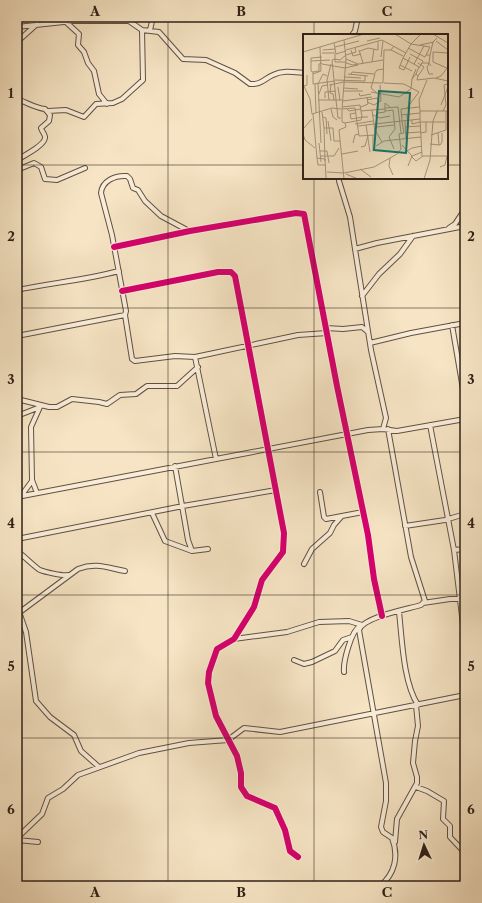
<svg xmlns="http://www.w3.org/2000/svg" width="482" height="903" font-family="'Libre Caslon Text',serif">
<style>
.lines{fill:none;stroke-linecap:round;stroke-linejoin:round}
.street-casing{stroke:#615142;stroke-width:6}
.street{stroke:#f9edd9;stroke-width:4}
.cycleway-casing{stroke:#f9edd9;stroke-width:8}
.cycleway{stroke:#d6006c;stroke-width:6}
.grid{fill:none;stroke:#2f2017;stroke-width:1;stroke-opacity:0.55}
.inset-road{fill:none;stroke:#a6967f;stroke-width:1}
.view{fill:#0f766e;fill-opacity:0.15;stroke:#0f766e;stroke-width:2}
.inset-edge{fill:none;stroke:#2f2017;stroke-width:2}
.neatline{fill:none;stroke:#2f2017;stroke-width:1.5}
.grid-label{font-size:13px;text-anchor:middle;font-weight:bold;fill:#2f2017}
</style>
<rect width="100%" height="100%" fill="#f6e4c4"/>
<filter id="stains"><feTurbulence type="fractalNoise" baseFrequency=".005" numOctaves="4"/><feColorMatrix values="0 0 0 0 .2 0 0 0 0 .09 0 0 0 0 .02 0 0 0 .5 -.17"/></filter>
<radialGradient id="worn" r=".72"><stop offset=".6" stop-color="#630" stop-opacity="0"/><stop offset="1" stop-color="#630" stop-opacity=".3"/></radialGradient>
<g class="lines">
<g class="street-casing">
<path id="street" d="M67,23L79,34L78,45L84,52L88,63L94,71L99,94L107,104
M17,27L73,21H129L142,30L159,32L183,59L206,60L235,73L250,84C261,85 264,79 273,75C283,70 293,72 304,73
M150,30L153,17
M352,35L355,31L358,17
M17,42L37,24L36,17
M17,99C26,102 35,108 45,109L50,115L49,121L41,128C42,132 45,134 45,137C46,145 23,156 17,160
M48,111L66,110L84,117L96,104L113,103L122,99L143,80L142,30
M17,170L34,163L41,167L45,179L57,180L85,168
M339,181L350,217L355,249
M449,228L455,224L465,209
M114,247L190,231L296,213L304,214L337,386L368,535L374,579L382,616
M17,290C51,283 85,280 119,271
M122,291L218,272H231L235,276L284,533L283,552L262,580L254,607L234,639L217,649L209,672L208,683L216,716L237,756L241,773V787L247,796L275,808L285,830L290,851L298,857
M362,296L379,274L400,254L413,236
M125,315L132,359L135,361L175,356L195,357
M452,325L465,401
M326,328L343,329L362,327L368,332
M17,336L125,315L126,311L112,235L101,193C102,181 115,175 127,176L130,179L133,188L138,190L145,201L161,216L189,231
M370,343L411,333L465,323
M17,399L49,407H57L72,399L99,402L107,404L120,395L136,394L147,386H177L198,367
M17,416L40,407
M430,425L454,550L465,641
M383,429L386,418L371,350L355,249L377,243L465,226
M216,459L195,357L298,335L327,333
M175,466L188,540L192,551
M320,492L324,517L326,519L363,512
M37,493L32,480L31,427L40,407
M21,496L32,481
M17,497L368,430L383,429L397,431L465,419
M152,513L165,541L192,551L208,549
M405,526L445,520L465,514
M17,539L183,506L276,490
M454,550L465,549
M17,551C23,555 37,569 40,570C45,572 62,576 68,575
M304,564L312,549L330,533L334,525L341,517
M423,603L450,599H465
M17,606L26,632L36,701L50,717L74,735L81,751L99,767
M20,612L78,569C96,562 108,568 125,571
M399,612C402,638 403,682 418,705
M234,639L287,632L319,622L349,621L362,625
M294,660L304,664L312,662L335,651L343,640L352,637
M344,672C343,662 351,631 360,626
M416,787L427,791L444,801L443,819L450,826V837L465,853
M17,838L42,814L48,798L63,789L78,775L139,753L189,743L228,740L244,728L280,732L465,695
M17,840L38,842
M395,842L397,819L417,783V777L413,763L415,741L418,726L416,705
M380,886C395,874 399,856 392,838L383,832L381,827L386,801V783L359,630C363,617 408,609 421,605L425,601L411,557L388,429"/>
</g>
<use href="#street" class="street"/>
<g class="cycleway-casing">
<path id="cycleway" d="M114,247L190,231L296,213L304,214L337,386L368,535L374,579L382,616
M122,291L218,272H231L235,276L284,533L283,552L262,580L254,607L234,639L217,649L209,672L208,683L216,716L237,756L241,773V787L247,796L275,808L285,830L290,851L298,857"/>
</g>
<use href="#cycleway" class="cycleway"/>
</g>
<path class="grid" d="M168,17V886M314,17V35M17,165H304M447,165H465M314,178V886M17,308H465M17,452H465M17,595H465M17,738H465"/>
<g transform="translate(303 34)">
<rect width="145" height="145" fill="#f6e4c4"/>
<path class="inset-road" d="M92,0L108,10L100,24L116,33L113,40L115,42L114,46L131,44L145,47M130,0L145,9M41,6L43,25L39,75L52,74L56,102L72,101L71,90L117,85V77H145M64,7L77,4M133,7L145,16M31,9L33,20L43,17M117,11L131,8M32,13L56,7M105,14L122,23L127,13L108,10L118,0M20,16L32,15M43,16L79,6L103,19M48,16L50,22L58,20M56,16L60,29M88,16L100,22M57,17L65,14L75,16V7M0,18L61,0M130,18V28L144,34M130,18L145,19M19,19H32M32,20V25L29,26L33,66M107,20L120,27L116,34M43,21L53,18L52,14M123,21H127L130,8L134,4M78,23L80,7M100,24L96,34L101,36L107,23M32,25V28H43M32,25L37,26L43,21M43,25L55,30M8,27L27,26M69,28L71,15M19,29L16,30V37L10,38V50L32,47M43,29L50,31L80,26M115,29L121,33L115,42M119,29H126L127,21M19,30L42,34M111,30L121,12M97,31L109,37M128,32L126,29L124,34L126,40H130M42,34L55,31M10,38L8,37V24L19,23M10,40L18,37L17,13M45,40L65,42M72,40L68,54L74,59M113,40L109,45L113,35M48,41L49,38L71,40L74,36L81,35M42,43L58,44M133,44L138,42L145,33M32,46L62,47V42M41,48L80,49L81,16H88L91,12M81,49L101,50L116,58M0,50L7,65L9,80M12,50L13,79M26,51L41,48M28,51L27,59L30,60L31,66M1,52L4,51V41M35,53L37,66M41,54L55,55M41,57H60M68,58L96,63L108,55L109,45M56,59L57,62L68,60M16,60L19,52L24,51M22,64V58L33,57M15,66H40M26,66L24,46L28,30M33,66L35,84H38M64,66L74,64L76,68M40,67L69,63M64,68L71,71L78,67L77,51M138,71L145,53M39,73L57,71L59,83H65M58,73L65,70L64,63M82,74L95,73L98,99M104,74L116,58M28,75L30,83L34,86M39,75V88L42,89L43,93L36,96L41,145M44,75L46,77L58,75M69,76L82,75M74,76L75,79L82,78V69L87,73M58,77L69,76L71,90M82,77L90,76L92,95L86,103L91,115M117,77L116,66L124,46M140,77L143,71L141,51L145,50M19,78L21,94H30L31,107H37M53,79L47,80L48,85L60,83M9,80L29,74L38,75M10,80L14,124L22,125L23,145M70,81L77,84L87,82M98,81L117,79M104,81L105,93M20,83L23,84L24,100M117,85L119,122M109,86V90L117,88M25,87L28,107M99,87L98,75L116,73M102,87L103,105M117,88H142M42,89L58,86L59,83M52,90L70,87M73,90L74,93L91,91M63,91L67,118M55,92L71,90M102,93L117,92M21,94L22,127M0,95L9,85M72,96L79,108M102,99L117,98M117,99L123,98V88M135,99L136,111M0,100L2,106L12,114M128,101L143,96V77M16,109L18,128M18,109L15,50L20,40L24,42M50,109L52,101L56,100M127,110L137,111L139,108V99M99,111L109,122M73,112L81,107L118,103M58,113L62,112L65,102M17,117H24L26,129M70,117V101M104,117L109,114L119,112M39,120L55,117M17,122H31L36,114M108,122L113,127L120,122H144L142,131L137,133M14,124L15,131H23M87,124L86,132L90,141M105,132L109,122L119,118M57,135L68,143M24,138L41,139M41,139L71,133L94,120L98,115L96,100L101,99L99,87M43,140L55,145M121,145L127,126L130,87L134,77"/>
<path class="view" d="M76,57L107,59L103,119L71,116Z"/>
<rect width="145" height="145" class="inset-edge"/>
</g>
<rect width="482" height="903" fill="none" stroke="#f6e4c4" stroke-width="44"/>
<g transform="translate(424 845) rotate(356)" stroke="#f9edd9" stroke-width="3" paint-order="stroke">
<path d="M0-3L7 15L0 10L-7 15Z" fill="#2f2017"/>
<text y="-6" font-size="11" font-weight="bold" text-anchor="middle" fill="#2f2017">N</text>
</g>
<rect x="22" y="22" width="438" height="859" class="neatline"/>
<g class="grid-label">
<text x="95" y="16">A</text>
<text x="241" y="16">B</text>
<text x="387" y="16">C</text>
<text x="11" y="98">1</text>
<text x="471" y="98">1</text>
<text x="11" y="241">2</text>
<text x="471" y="241">2</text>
<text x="11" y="384">3</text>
<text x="471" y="384">3</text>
<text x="11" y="528">4</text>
<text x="471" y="528">4</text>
<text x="11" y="671">5</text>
<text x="471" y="671">5</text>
<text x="11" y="814">6</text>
<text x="471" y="814">6</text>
<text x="95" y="897">A</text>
<text x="241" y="897">B</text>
<text x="387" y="897">C</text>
</g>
<rect width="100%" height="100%" filter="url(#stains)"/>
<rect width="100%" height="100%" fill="url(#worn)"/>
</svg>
